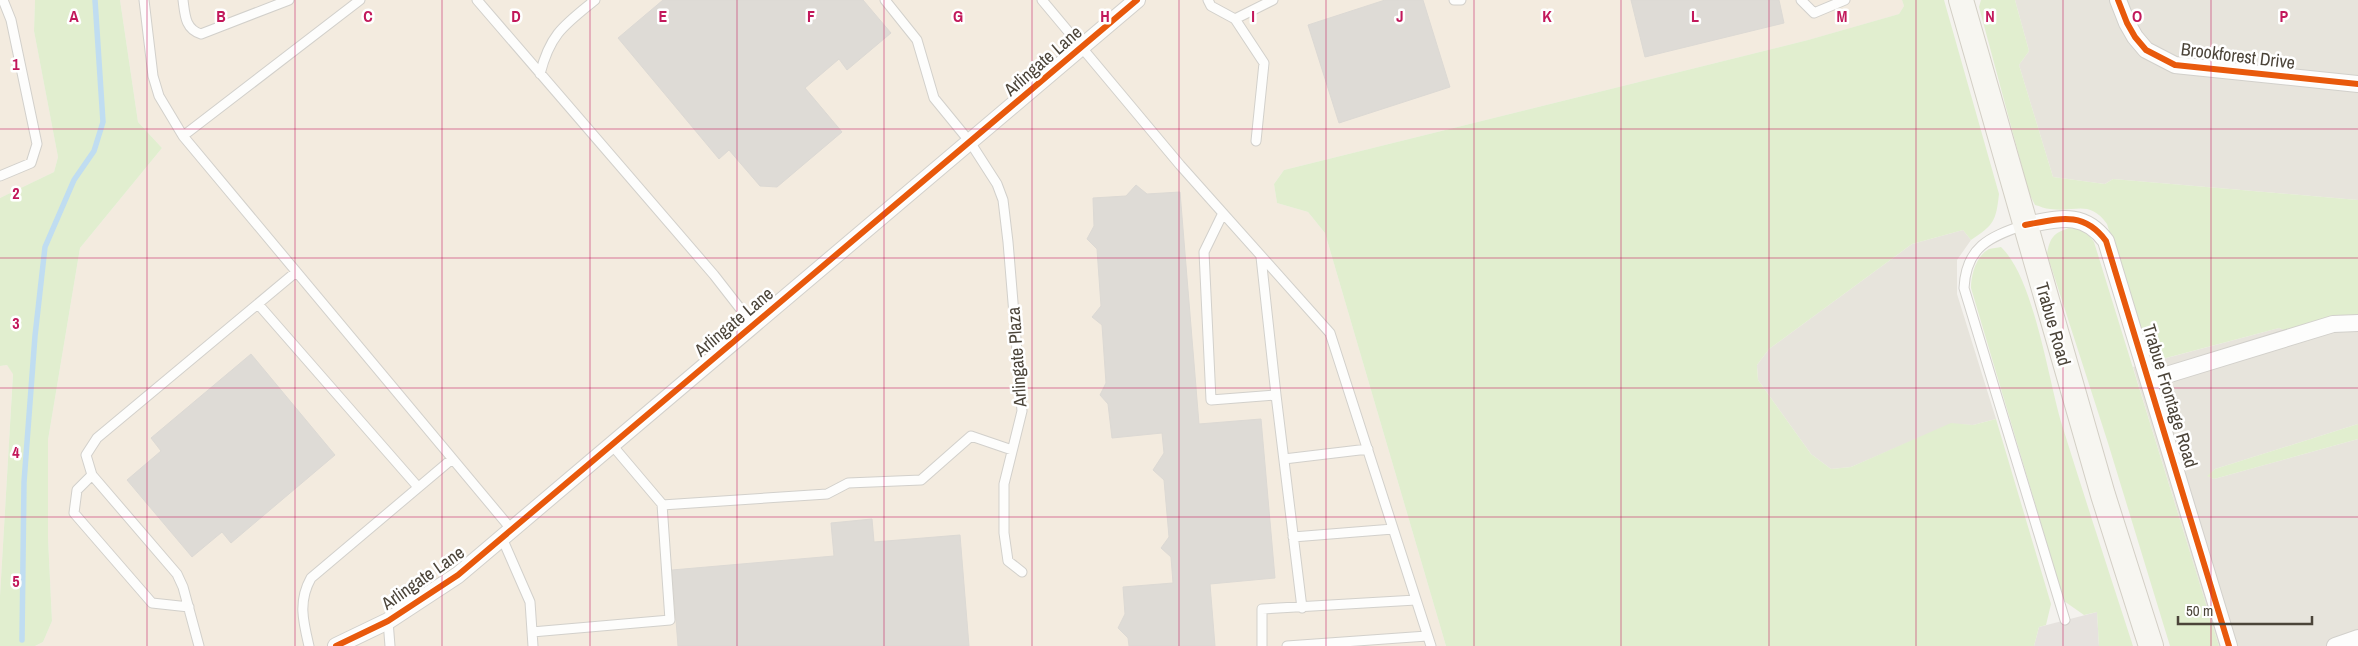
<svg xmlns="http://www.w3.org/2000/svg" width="2358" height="646" font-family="'Archivo Narrow',sans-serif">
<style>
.residential{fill:#e7e4dc}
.commercial{fill:#f3ebdf}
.industrial{fill:#e6e2de}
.green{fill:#e1eecf}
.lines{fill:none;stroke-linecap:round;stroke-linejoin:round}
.stream{stroke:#c0ddf1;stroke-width:5.5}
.building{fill:#dedbd6;stroke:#dcd9d4}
.lane-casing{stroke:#d2d0cb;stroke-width:11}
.street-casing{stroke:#d2d0cb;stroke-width:18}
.secondary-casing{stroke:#d3cfc5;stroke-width:26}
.lane{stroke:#fdfdfc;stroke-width:9}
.street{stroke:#fdfdfc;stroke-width:16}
.secondary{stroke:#f7f6f1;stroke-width:24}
.cycleway-casing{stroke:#fff;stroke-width:9}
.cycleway{stroke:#e8590c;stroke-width:6}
.grid{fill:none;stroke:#c2185b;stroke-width:1;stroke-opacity:0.55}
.labels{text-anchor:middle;stroke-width:5;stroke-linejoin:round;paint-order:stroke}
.street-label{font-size:18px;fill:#4b4439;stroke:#fff}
.grid-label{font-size:16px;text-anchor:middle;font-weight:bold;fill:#c2185b;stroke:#fff;stroke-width:5;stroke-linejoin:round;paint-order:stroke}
</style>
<rect width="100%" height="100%" fill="#f4f2ee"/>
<path class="residential" d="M2015,0H2358V200L2113,179L2105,184L2053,177L2019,65L2029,51Z
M1963,230L1971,240L1957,260V294L1996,419L1973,425L1951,424L1851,467L1831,469L1811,454L1758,380L1757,365L1769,349L1912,244Z
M2358,314V424L2215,469L2208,476L2214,479L2358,439V646H2219L2133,367L2279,328L2294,333Z"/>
<path class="commercial" d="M0,0H35L34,31L58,157L54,172L0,198Z
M120,0H1902L1904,6L1899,14L1808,40L1284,170L1274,184L1277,203L1308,212L1325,233L1446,646H35L43,642L52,621L48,538V440L80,248L162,148L138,122Z
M7,365L13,373L0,596V366Z"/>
<path class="industrial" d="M2097,612L2099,646H2034L2039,627Z"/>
<path class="green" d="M35,0H120L138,122L162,148L80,248L48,440V538L52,621L43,642L35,646H0V596L13,374L7,365L0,366V198L54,172L58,157L34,31Z
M1902,0H1944L1999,194C1996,221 1994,225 1971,240L1963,230L1912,244L1769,349L1757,365L1758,380L1811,454L1831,469L1851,467L1951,423L1973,425L1996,419L2051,604L2046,625L2039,627L2034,646H1446L1325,233L1308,212L1277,203L1274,184L1284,170L1808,40L1899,14L1904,6Z
M1981,0H2015L2029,51L2019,65L2053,177L2105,184L2113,179L2358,200V314L2294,334L2279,328L2151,362L2107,224C2089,199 2075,213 2050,209C2045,209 2040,206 2035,205L2029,193L1979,7Z
M2069,228L2084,229L2094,242L2219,646H2170L2108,443L2047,254C2050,238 2053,233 2069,228Z
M2001,247C2034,278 2048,379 2062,425C2085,499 2109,572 2133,646H2099L2097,612L2084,615L2064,601L1971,288C1971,275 1976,256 1989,249C1992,248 1998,248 2001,247Z
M2358,424V439L2214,479L2207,476L2215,469Z"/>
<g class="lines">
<path class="stream" d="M22,640L24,482L35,336L45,247L74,180L94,151L103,122L95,0"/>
</g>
<path class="building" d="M663,0H863L891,33L847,70L839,59L805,88L842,132L777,187L760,186L729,150L719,159L618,38Z
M1385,0H1423L1450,87L1339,123L1308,25Z
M1631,0H1779L1784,23L1645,57Z
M1136,185L1147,194L1180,192L1199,424L1261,419L1275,578L1210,584L1215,646H1129L1128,638L1118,628L1125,614L1123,587L1173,583L1171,557L1161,548L1169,537L1164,480L1153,470L1164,453L1162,433L1112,438L1108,404L1100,395L1106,383L1102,325L1092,317L1101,306L1097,249L1087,239L1094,226L1093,198L1126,196Z
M251,354L335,455L231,543L222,532L192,557L127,480L161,451L151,438Z
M872,519L874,542L960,535L969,646H678L672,570L834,556L831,523Z"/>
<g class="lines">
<g class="lane-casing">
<path id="lane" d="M144,0L153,76L159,96L183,136
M183,0C185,15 185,29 201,34L289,0
M360,0L183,136L512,530
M477,0L714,275L753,325
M885,0L917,40L934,98L970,142L997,184L1003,200L1008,242L1022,411L1004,484V533L1008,561L1022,572
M1042,0L1180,165L1330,333L1431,646
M1208,0L1211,6L1235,19
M1454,0H1461
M1801,0L1814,13L1845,0
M540,74C550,34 564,25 595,0
M1256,141L1264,63L1235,19L1273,0
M0,176L31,163L37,144L11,20L3,0
M1223,213L1204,252L1211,400L1276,395L1302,608
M2024,225C1989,237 1966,247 1964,288L2065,620
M1261,257L1276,395
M258,304L418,487
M1284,459L1368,449
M92,475L77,490L74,513L152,603L189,607
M662,505L827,494L848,483L921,480L971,436L1012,450
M1293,537L1393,529
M502,538L530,602L533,646
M388,621L390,646
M532,632L670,620L662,504L612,445
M199,646L183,587L177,574L92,475L86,455L97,438L296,272
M309,646C303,621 298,601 311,578L452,459
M1262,646V609L1416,600
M1287,646L1427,636"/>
</g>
<g class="street-casing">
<path id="street" d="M2118,0L2127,23L2135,37L2146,50L2175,65L2358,84
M2025,225C2058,219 2083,210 2106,241L2229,646
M2150,380L2333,324L2358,323
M336,646L388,621L458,575L1137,0
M2335,646L2358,638"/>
</g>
<g class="secondary-casing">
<path id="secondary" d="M1961,0L2103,495L2151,646"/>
</g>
<use href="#lane" class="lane"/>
<use href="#street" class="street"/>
<use href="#secondary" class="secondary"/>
<g class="cycleway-casing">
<path id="cycleway" d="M2118,0L2127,23L2135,37L2146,50L2175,65L2358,84
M2025,225C2058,219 2083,210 2106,241L2229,646
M336,646L388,621L458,575L1137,0"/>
</g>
<use href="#cycleway" class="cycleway"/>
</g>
<path class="grid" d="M147,0V646M295,0V646M442,0V646M590,0V646M737,0V646M884,0V646M1032,0V646M1179,0V646M1326,0V646M1474,0V646M1621,0V646M1769,0V646M1916,0V646M2063,0V646M2211,0V646M0,129H2358M0,258H2358M0,388H2358M0,517H2358"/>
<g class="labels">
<g class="street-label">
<text transform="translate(2238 56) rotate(7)" y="6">Brookforest Drive</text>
<text transform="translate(1043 61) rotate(-41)" y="6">Arlingate Lane</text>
<text transform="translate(734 322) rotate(-40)" y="6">Arlingate Lane</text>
<text transform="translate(2053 324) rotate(74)" y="6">Trabue Road</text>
<text transform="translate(1017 357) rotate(-94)" y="6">Arlingate Plaza</text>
<text transform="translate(2170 396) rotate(73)" y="6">Trabue Frontage Road</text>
<text transform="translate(423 578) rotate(-35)" y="6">Arlingate Lane</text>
</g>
</g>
<g class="grid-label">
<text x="74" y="22">A</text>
<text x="221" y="22">B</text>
<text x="368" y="22">C</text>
<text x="516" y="22">D</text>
<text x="663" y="22">E</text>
<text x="811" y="22">F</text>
<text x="958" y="22">G</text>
<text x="1105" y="22">H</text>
<text x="1253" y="22">I</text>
<text x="1400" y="22">J</text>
<text x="1547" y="22">K</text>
<text x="1695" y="22">L</text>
<text x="1842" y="22">M</text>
<text x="1990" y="22">N</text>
<text x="2137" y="22">O</text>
<text x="2284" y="22">P</text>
<text x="16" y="70">1</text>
<text x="16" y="199">2</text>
<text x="16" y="329">3</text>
<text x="16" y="458">4</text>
<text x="16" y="587">5</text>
</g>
<path d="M2178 616v8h134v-8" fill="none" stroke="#4b4439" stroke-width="2.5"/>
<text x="2186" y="616" font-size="15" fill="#4b4439" stroke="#ffffff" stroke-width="4" paint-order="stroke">50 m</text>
</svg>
